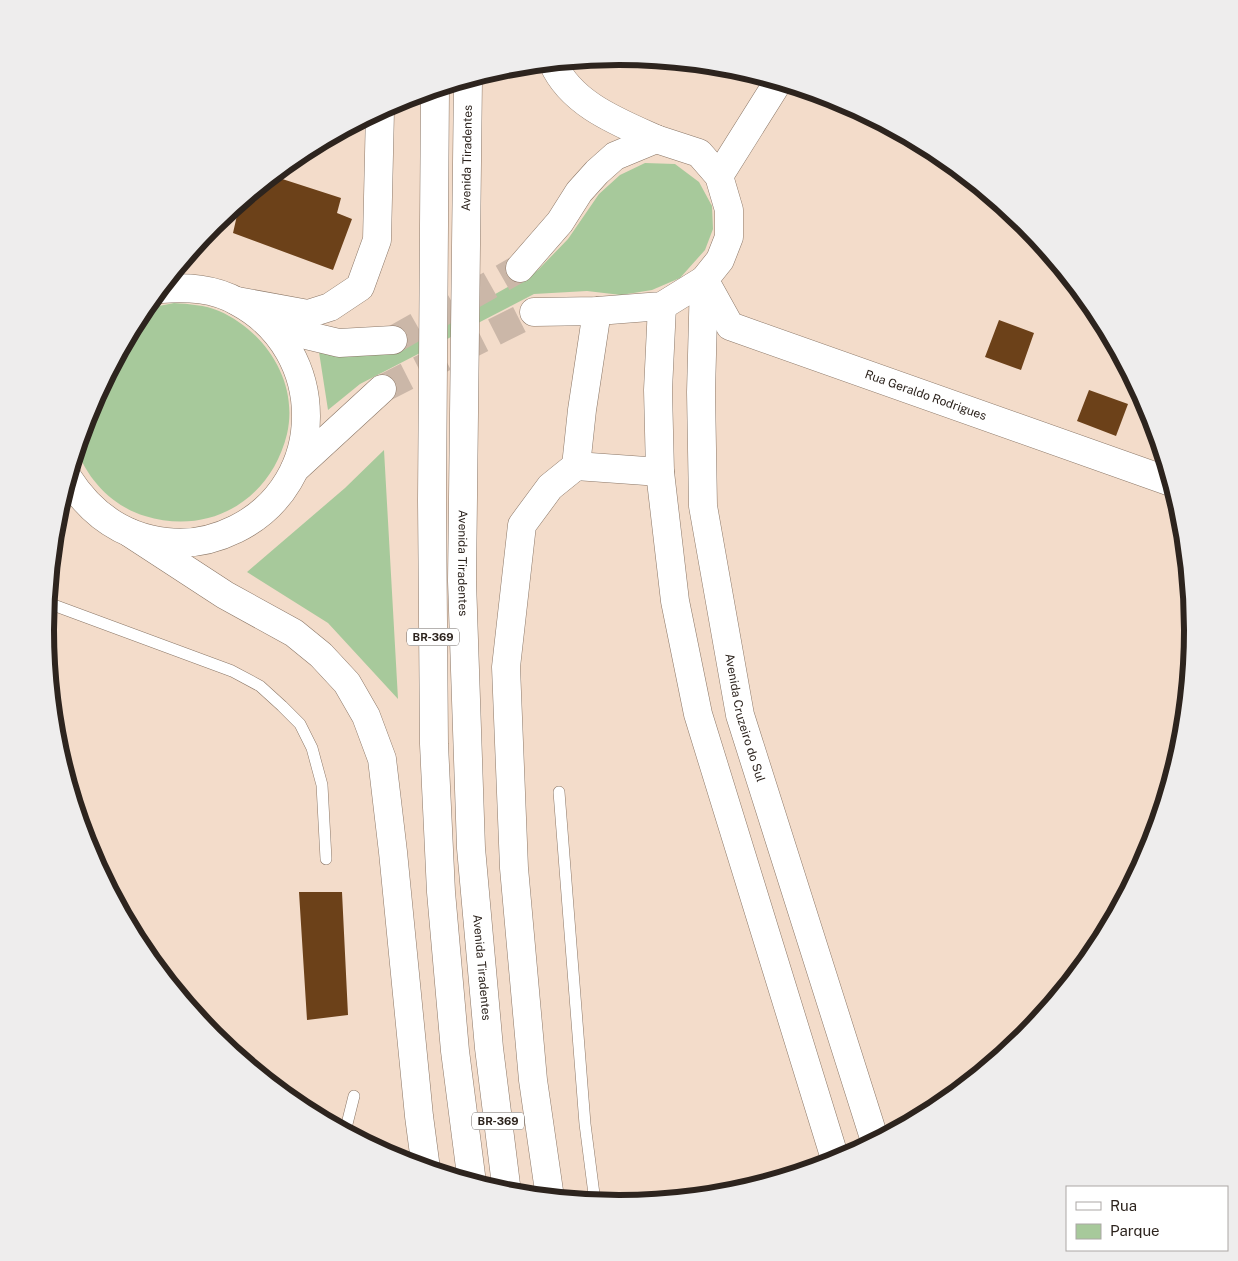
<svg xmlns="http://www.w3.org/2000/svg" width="1238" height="1261" font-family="'Public Sans',sans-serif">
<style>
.green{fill:#a7c99b}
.building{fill:#6c4119}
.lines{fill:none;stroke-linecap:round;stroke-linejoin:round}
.secondary-tunnel{stroke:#cbb7a8;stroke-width:28;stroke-dasharray:28 14;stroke-linecap:butt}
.lane-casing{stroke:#8b7767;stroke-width:12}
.secondary-casing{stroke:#8b7767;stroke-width:29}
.highway-casing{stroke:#8b7767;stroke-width:29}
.lane{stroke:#fff;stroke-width:11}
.secondary{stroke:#fff;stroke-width:28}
.highway{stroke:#fff;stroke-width:28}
.labels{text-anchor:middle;stroke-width:5;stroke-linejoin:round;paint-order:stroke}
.shield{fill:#fff;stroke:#6c6662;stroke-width:1}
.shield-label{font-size:11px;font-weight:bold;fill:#2d241e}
.street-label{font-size:12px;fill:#2d241e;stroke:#fff}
.rim{fill:none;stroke:#2d241e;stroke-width:6}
</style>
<rect width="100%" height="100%" fill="#f3dcca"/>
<path class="green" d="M645,163L675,164L699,182L712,206L713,229L705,250L680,278L652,290L621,295L587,291L534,294L360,384L328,410L319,352L390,353L538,270L568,239L599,194L620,175Z
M174,303C189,304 205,305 219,311C265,331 299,382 287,434C271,500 210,536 145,516C114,507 87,480 77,449L89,411L142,311L154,307Z
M384,450L398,699L328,623L247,572L345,488Z"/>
<path class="building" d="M273,176L341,198L337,213L352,219L333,270L233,233L240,202Z
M999,320L1034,333L1021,370L985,357Z
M1089,390L1128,404L1116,436L1077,421Z
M299,892H342L348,1015L307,1020Z"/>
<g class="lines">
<path class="secondary-tunnel" d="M393,340L520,268
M382,389L534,312"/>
<g class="lane-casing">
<path id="lane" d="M48,603L232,671L260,686L282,706L300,724L312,748L322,785L326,859
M559,792L585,1124L595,1202
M345,1132L354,1096"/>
</g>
<g class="secondary-casing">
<g id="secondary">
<path d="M719,176L778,82"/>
<path d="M520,268L560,222L579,192L597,172L615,156L656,139L699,153L719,176L729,210V237L720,260L704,280L662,306L597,311L534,312"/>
<path id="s1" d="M704,280L701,392L703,506L740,715L875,1141"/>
<path id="s2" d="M705,281L730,326L1171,482"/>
<path d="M662,306L658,390L660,472L675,601L698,714L836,1162"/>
<path d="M272,327L339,343L393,340"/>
<path d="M576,466L660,472"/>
<path d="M295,469L382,389"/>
<path d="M68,478C91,514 123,537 166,542C190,545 214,540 236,529C329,483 329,351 238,302C214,288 187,287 161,289"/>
</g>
</g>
<g class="highway-casing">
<g id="highway">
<path d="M553,63C571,104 618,122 656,139"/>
<path id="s3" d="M468,79L462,581L471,848L489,1048L507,1193"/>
<path d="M435,89L432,500L434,744L441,892L455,1051L472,1183"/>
<path d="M237,301L308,314L330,307L360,287L377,240L380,111"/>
<path d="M130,533L225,595L294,633L321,655L347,683L366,716L382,759L393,852L419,1116L426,1169"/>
<path d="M550,1198L533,1080L514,868L506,667L522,525L550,487L576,466L582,410L597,311"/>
</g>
</g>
<use href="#lane" class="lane"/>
<use href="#secondary" class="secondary"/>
<use href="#highway" class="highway"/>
</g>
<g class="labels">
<g class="shield">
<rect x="407" y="628.5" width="52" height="17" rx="4"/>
<rect x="472" y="1112.5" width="52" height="17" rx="4"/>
</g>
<g class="shield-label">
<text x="433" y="641">BR-369</text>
<text x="498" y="1125">BR-369</text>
</g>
<g class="street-label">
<text transform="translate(467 158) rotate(-89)" y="4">Avenida Tiradentes</text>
<text dy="4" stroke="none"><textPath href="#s2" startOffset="259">Rua Geraldo Rodrigues</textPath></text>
<text dy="4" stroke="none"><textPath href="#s3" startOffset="484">Avenida Tiradentes</textPath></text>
<text dy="4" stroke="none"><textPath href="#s1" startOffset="442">Avenida Cruzeiro do Sul</textPath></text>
<text dy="4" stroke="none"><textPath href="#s3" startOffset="889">Avenida Tiradentes</textPath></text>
</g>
</g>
<path d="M0 0H1238V1261H0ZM54 630a565 565 0 1 1 1130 0a565 565 0 1 1-1130 0Z" fill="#eeeded" fill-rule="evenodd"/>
<path class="rim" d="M54 630a565 565 0 1 1 1130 0a565 565 0 1 1-1130 0Z"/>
<rect x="1066" y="1186" width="162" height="65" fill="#ffffff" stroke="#aba7a5"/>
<rect x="1076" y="1202" width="25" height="8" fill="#ffffff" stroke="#aba7a5"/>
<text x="1110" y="1211" font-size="15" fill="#2d241e">Rua</text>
<rect x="1076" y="1224" width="25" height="15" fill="#a7c99b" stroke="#aba7a5"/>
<text x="1110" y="1236" font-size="15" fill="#2d241e">Parque</text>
</svg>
